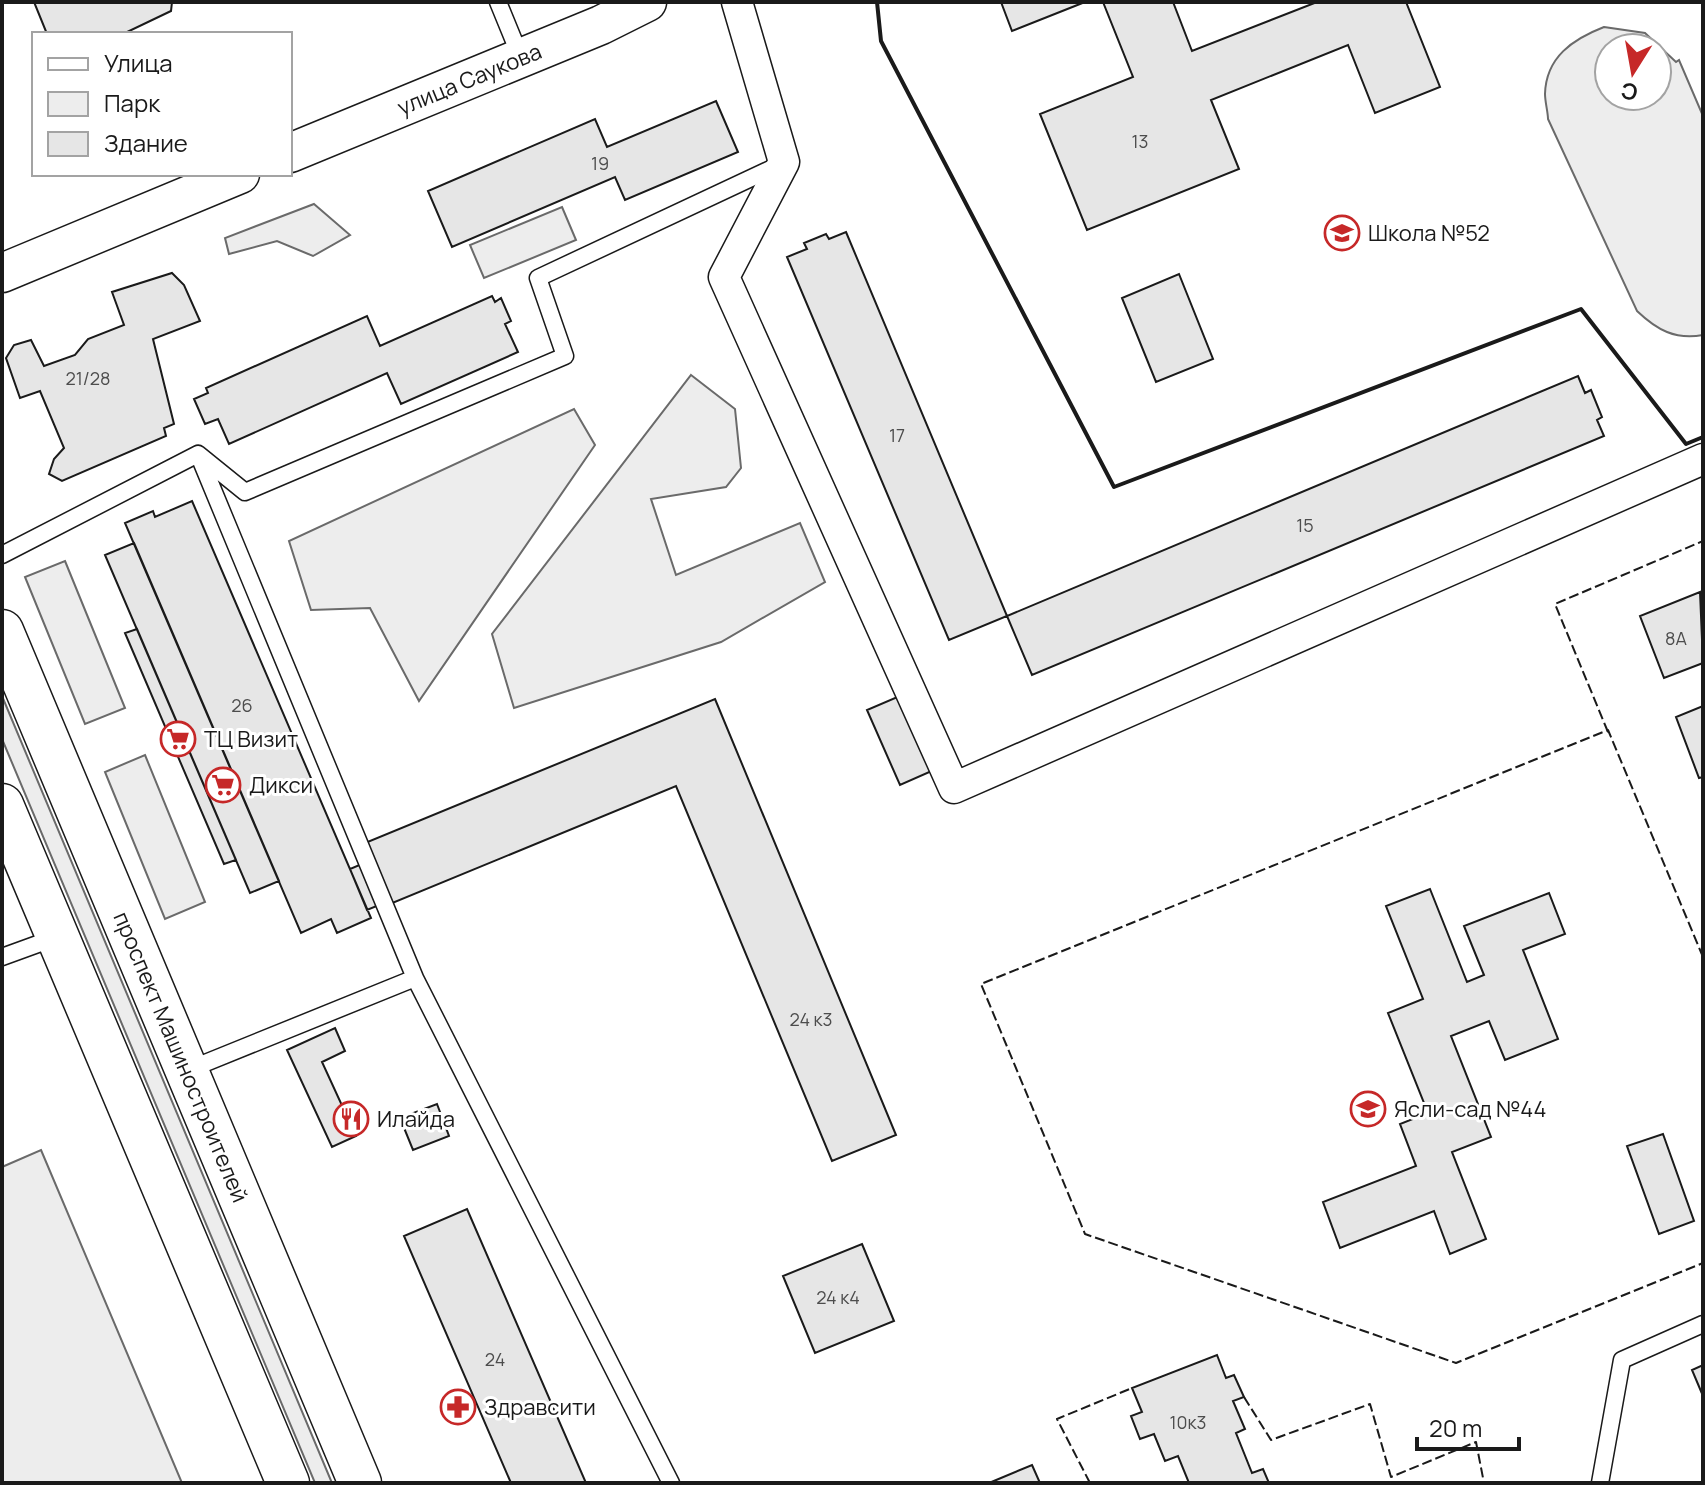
<svg xmlns="http://www.w3.org/2000/svg" width="1705" height="1485" font-family="Manrope,sans-serif">
<style>
.green{fill:#ededed;stroke:#6a6a6a;stroke-width:2;fill-rule:evenodd}
.building{fill:#e6e6e6;stroke:#1a1a1a;stroke-width:2}
.lines{fill:none;stroke-linecap:round;stroke-linejoin:round}
.service-casing{stroke:#1a1a1a;stroke-width:19}
.minor-casing{stroke:#1a1a1a;stroke-width:33}
.tertiary-casing{stroke:#1a1a1a;stroke-width:41}
.secondary-casing{stroke:#1a1a1a;stroke-width:45}
.service{stroke:#fff;stroke-width:16}
.minor{stroke:#fff;stroke-width:30}
.tertiary{stroke:#fff;stroke-width:38}
.secondary{stroke:#fff;stroke-width:42}
.fence{stroke:#1a1a1a;stroke-width:2;stroke-dasharray:10 4;stroke-linecap:butt}
.wall{stroke:#1a1a1a;stroke-width:4}
.labels{text-anchor:middle;stroke-width:6;stroke-linejoin:round;paint-order:stroke}
.number-label{font-size:18px;fill:#4d4d4d}
.street-label{font-size:22px;fill:#1a1a1a;stroke:#fff}
.poi-label{font-size:22px;fill:#1a1a1a;stroke:#fff;text-anchor:start}
</style>
<rect width="100%" height="100%" fill="#fff"/>
<path class="green" d="M1604,27L1645,33L1676,62L1679,60L1703,116V335C1675,340 1657,330 1637,311L1548,119C1548,112 1545,102 1545,94C1546,57 1573,39 1604,27ZM1657,48V96H1609V48Z
M314,204L350,235L313,256L277,241L229,254L225,238Z
M562,207L576,240L484,278L470,245Z
M691,375L735,409L741,468L726,487L651,499L676,575L800,523L825,582L721,642L514,708L492,634Z
M574,409L595,445L419,701L370,608L311,610L289,541Z
M65,561L125,708L85,724L25,577Z
M2,696L332,1483H315L2,739Z
M145,755L205,902L165,919L105,772Z
M41,1150L182,1483H2V1167Z"/>
<path class="building" d="M34,2H172L171,11L123,34H47Z
M1001,2H1085L1012,31Z
M1103,2H1173L1192,51L1317,2H1406L1440,87L1375,113L1348,45L1211,100L1239,169L1087,230L1040,114L1133,77Z
M716,101L738,152L625,200L615,177L452,247L428,191L595,119L607,147Z
M846,232L1007,616L949,640L787,257L807,249L804,243L826,234L829,239Z
M172,273L184,285L200,321L153,339L174,424L164,428L166,436L62,481L49,474L54,459L64,448L40,391L20,398L6,358L14,345L31,340L44,366L75,355L88,339L124,325L112,292Z
M1179,274L1213,359L1156,382L1122,298Z
M492,296L495,302L501,298L511,321L505,324L518,352L401,404L387,373L229,444L218,419L205,424L194,399L208,393L206,388L367,316L380,346Z
M1578,376L1585,393L1591,390L1602,417L1597,420L1604,436L1032,675L1007,616Z
M192,501L371,918L337,933L331,919L301,933L125,523L153,511L155,517Z
M134,543L279,881L250,893L105,555Z
M1700,592L1703,663L1664,678L1640,616Z
M137,629L236,860L224,864L125,633Z
M902,695L934,770L900,785L867,710Z
M715,699L896,1135L832,1161L676,786L390,904L365,843Z
M1703,706V777L1699,778L1676,717Z
M371,860L389,901L367,910L350,869Z
M1430,889L1467,982L1484,975L1464,926L1549,893L1565,934L1523,950L1558,1039L1505,1060L1489,1021L1451,1036L1491,1137L1452,1152L1486,1239L1450,1254L1434,1211L1340,1248L1323,1202L1416,1166L1400,1124L1428,1113L1388,1013L1423,999L1386,906Z
M335,1028L345,1051L322,1062L356,1136L332,1147L287,1050Z
M437,1104L449,1136L413,1150L400,1118Z
M1663,1134L1694,1221L1659,1234L1627,1146Z
M467,1209L586,1483H511L404,1236Z
M862,1244L894,1321L815,1353L783,1276Z
M1217,1355L1226,1378L1234,1375L1244,1397L1233,1401L1245,1429L1236,1433L1252,1473L1263,1469L1269,1483H1189L1178,1456L1165,1461L1154,1434L1140,1439L1131,1416L1142,1412L1132,1388Z
M1703,1365V1396L1692,1370Z
M1032,1465L1040,1483H989Z"/>
<g class="lines">
<g class="service-casing">
<path id="service" d="M498,2L521,58
M199,456L415,978
M2,555L198,454L245,492L565,356L538,278L779,165
M2,957L57,937
M188,1070L415,978L671,1483
M1600,1483L1622,1360L1703,1324"/>
</g>
<g class="minor-casing">
<path id="minor" d="M737,2L784,162L724,277L954,788L1703,459"/>
</g>
<g class="tertiary-casing">
<g id="tertiary">
<path id="s1" d="M290,153L601,25L647,2"/>
<path d="M2,273L240,174"/>
</g>
</g>
<g class="secondary-casing">
<g id="secondary">
<path id="s2" d="M2,631L360,1483"/>
<path d="M2,805L288,1483"/>
</g>
</g>
<use href="#service" class="service"/>
<use href="#minor" class="minor"/>
<use href="#tertiary" class="tertiary"/>
<use href="#secondary" class="secondary"/>
<path class="fence" d="M1608,732L1555,604L1703,541
M1703,957L1608,730L981,984L1085,1234L1456,1363L1703,1263
M1244,1397L1271,1440L1370,1404L1391,1477L1476,1442L1484,1483
M1090,1483L1057,1419L1132,1388"/>
<path class="wall" d="M877,2L881,41L1114,487L1581,309L1686,444L1703,437"/>
</g>
<defs>
<g id="school-ring" transform="scale(1.8)"><circle r="9.5" fill="#fff" stroke="#c62828" stroke-width="1.5"/><path d="M0-5L7-2L0 1L-7-2ZM-4 1L0 2.5L4 1V4Q0 6-4 4Z" fill="#c62828"/></g>
<g id="supermarket-ring" transform="scale(1.8)"><circle r="9.5" fill="#fff" stroke="#c62828" stroke-width="1.5"/><path d="M-6-5.5h2.5l.6 2H6L4.5 2H-2.5L-4.4-4H-6ZM-1.5 3.2a1.3 1.3 0 1 0 .1 0ZM3 3.2a1.3 1.3 0 1 0 .1 0Z" fill="#c62828"/></g>
<g id="restaurant-ring" transform="scale(1.8)"><circle r="9.5" fill="#fff" stroke="#c62828" stroke-width="1.5"/><path d="M-5-6h1v4h1v-4h1v4h1v-4h1v5L-1.5 .5V6h-2V.5L-5-1ZM5-6V6H3V1.5H1.5Q1.5-4 5-6Z" fill="#c62828"/></g>
<g id="pharmacy-ring" transform="scale(1.8)"><circle r="9.5" fill="#fff" stroke="#c62828" stroke-width="1.5"/><path d="M-2-6h4v4h4v4h-4v4h-4v-4h-4v-4h4Z" fill="#c62828"/></g>
</defs>
<g fill-rule="evenodd">
<use href="#school-ring" x="1342" y="233"/>
<use href="#supermarket-ring" x="178" y="739"/>
<use href="#supermarket-ring" x="223" y="785"/>
<use href="#school-ring" x="1368" y="1109"/>
<use href="#restaurant-ring" x="351" y="1119"/>
<use href="#pharmacy-ring" x="458" y="1407"/>
</g>
<g class="labels">
<g class="number-label">
<text x="1140" y="148">13</text>
<text x="600" y="170">19</text>
<text x="88" y="385">21/28</text>
<text x="897" y="442">17</text>
<text x="1305" y="532">15</text>
<text x="1676" y="645">8А</text>
<text x="242" y="712">26</text>
<text x="811" y="1026">24 к3</text>
<text x="838" y="1304">24 к4</text>
<text x="495" y="1366">24</text>
<text x="1188" y="1429">10к3</text>
</g>
<g class="street-label">
<text dy="8" stroke="none"><textPath href="#s1" startOffset="194">улица Саукова</textPath></text>
<text dy="8" stroke="none"><textPath href="#s2" startOffset="462">проспект Машиностроителей</textPath></text>
</g>
<g class="poi-label">
<text x="1368" y="241">Школа №52</text>
<text x="204" y="747">ТЦ Визит</text>
<text x="249" y="793">Дикси</text>
<text x="1394" y="1117">Ясли-сад №44</text>
<text x="377" y="1127">Илайда</text>
<text x="484" y="1415">Здравсити</text>
</g>
</g>
<rect width="1705" height="1485" fill="none" stroke="#1a1a1a" stroke-width="8"/>
<rect x="32" y="32" width="260" height="144" fill="#ffffff" stroke="#a3a3a3" stroke-width="2"/>
<rect x="48" y="58" width="40" height="12" fill="#ffffff" stroke="#a3a3a3" stroke-width="2"/>
<text x="104" y="72" font-size="24" fill="#1a1a1a">Улица</text>
<rect x="48" y="92" width="40" height="24" fill="#ededed" stroke="#a3a3a3" stroke-width="2"/>
<text x="104" y="112" font-size="24" fill="#1a1a1a">Парк</text>
<rect x="48" y="132" width="40" height="24" fill="#e6e6e6" stroke="#a3a3a3" stroke-width="2"/>
<text x="104" y="152" font-size="24" fill="#1a1a1a">Здание</text>
<g transform="translate(1633 72) rotate(191)"><circle r="38" fill="#ffffff" stroke="#a3a3a3" stroke-width="2"/>
<path d="M0-6L14 30L0 20L-14 30Z" fill="#c62828"/>
<text y="-12" font-size="22" font-weight="bold" text-anchor="middle" fill="#1a1a1a">С</text>
</g>
<path d="M1417 1437v12h102v-12" fill="none" stroke="#1a1a1a" stroke-width="4"/>
<text x="1429" y="1437" font-size="24" fill="#1a1a1a" stroke="#ffffff" stroke-width="6" paint-order="stroke">20 m</text>
</svg>
